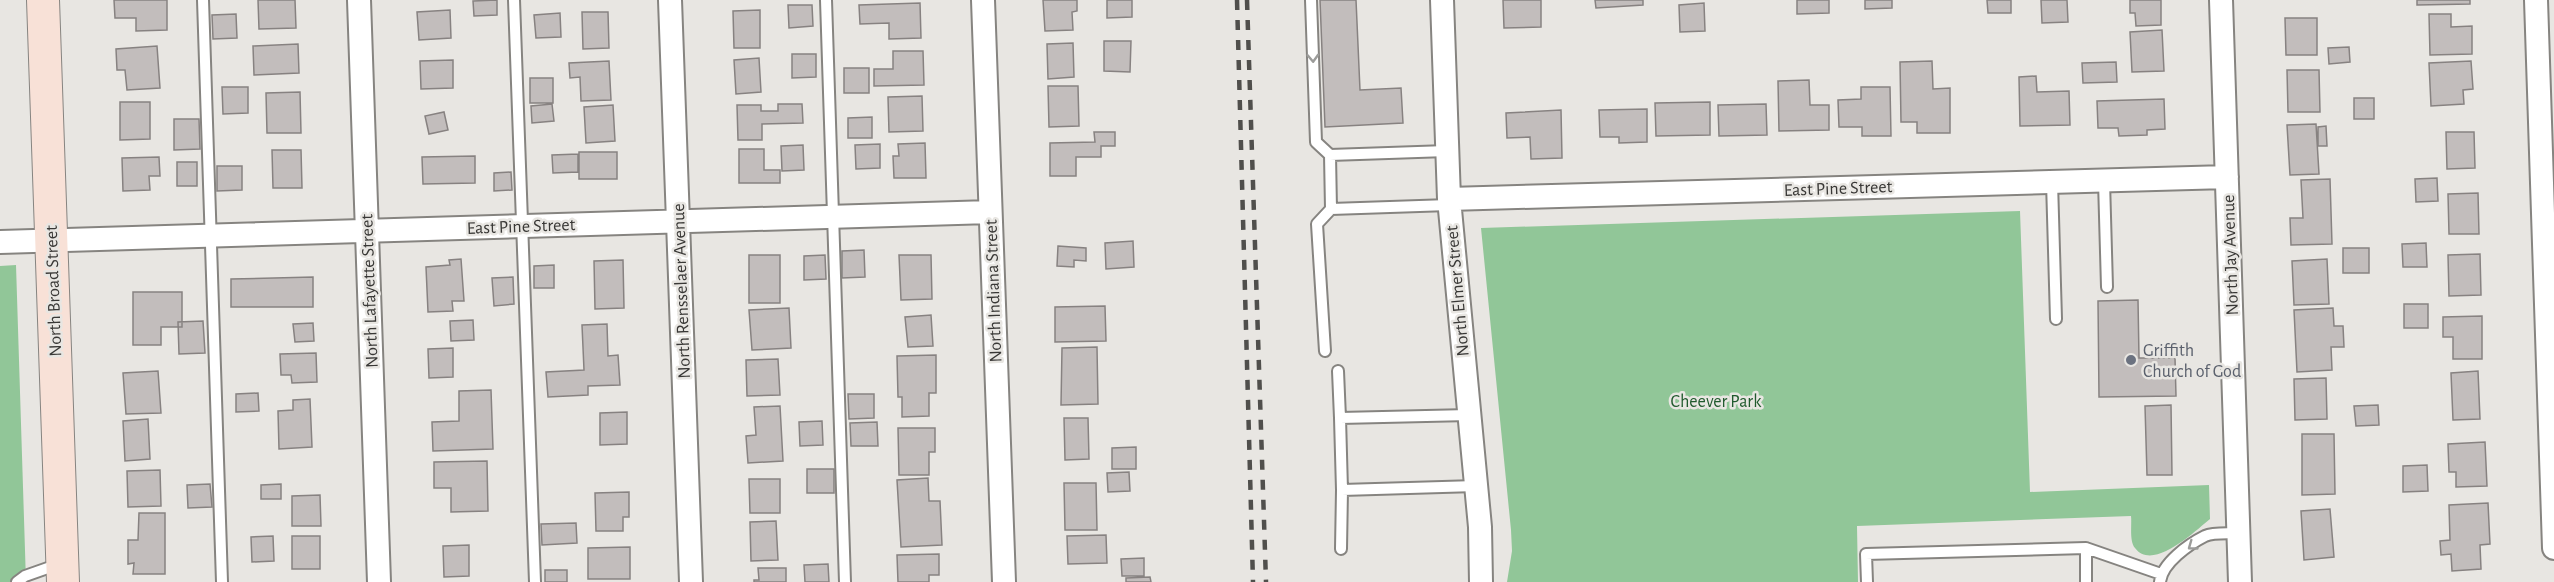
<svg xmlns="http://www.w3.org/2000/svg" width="2554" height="582" font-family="'Alegreya Sans',sans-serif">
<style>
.green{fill:#91c698}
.building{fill:#c2bdbc;stroke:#878281;stroke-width:1.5}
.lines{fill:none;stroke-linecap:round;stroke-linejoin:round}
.lane-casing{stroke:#868480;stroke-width:14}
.street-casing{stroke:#868480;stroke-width:26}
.secondary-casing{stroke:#868480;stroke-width:34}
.lane{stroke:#fff;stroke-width:10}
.street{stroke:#fff;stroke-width:22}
.secondary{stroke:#f8e1d7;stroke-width:32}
.rail{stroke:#504f4c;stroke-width:4.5;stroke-dasharray:10 10;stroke-linecap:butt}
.oneway{stroke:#9c9c9a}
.worship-dot{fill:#6b7280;stroke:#e8e6e2;stroke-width:2}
.labels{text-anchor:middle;stroke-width:5;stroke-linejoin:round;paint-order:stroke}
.street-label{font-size:18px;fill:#393836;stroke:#e8e6e2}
.worship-label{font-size:18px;fill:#5b616d;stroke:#e8e6e2;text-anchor:start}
.park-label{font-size:18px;fill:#205a2d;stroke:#e8e6e2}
</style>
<rect width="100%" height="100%" fill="#e8e6e2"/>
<path class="green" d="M2020,211L2030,492L2209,485L2210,519C2195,531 2153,572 2135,548C2129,541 2132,524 2131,516L1857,526L1858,582H1507L1512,551L1511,530L1481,228Z
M16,265L26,582H0V266Z"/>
<path class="building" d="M114,0H167V30L136,31V18H115Z
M258,0H295L296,28L259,29Z
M497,0V15L474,16L473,1Z
M1043,0H1077V11L1072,12L1073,30L1045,31Z
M1107,0H1132V17L1107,18Z
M1320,0H1356L1360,90L1401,88L1403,123L1325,127Z
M1503,0H1541V27L1504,28Z
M1595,0H1643V5L1596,8Z
M1797,0H1829V13L1797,14Z
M1865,0H1892V8L1865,9Z
M1987,0H2011V13H1988Z
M2041,0H2067L2068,22L2042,23Z
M2130,0H2161V25L2136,26L2135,13H2130Z
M2417,0H2470V4L2417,5Z
M920,3L921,38L889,39V23L860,24L859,5Z
M1704,3L1705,31L1680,32L1679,5Z
M788,5H812L813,26L789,28Z
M450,10L451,38L419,40L417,12Z
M760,10V48H734L733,11Z
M582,12H608L609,48L583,49Z
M560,13L561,37L536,38L534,15Z
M236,14L237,38L213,39L212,15Z
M2429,14H2451V27L2472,26V54L2430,55Z
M2285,18H2317V55H2286Z
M2162,30L2164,71L2132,72L2130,32Z
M1104,41H1131L1130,72L1104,71Z
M1073,43L1074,77L1048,79L1047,44Z
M298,44L299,73L254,75L253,46Z
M157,46L160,88L127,90L125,70H117L116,49Z
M2349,47L2350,62L2329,64L2328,48Z
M893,51H923L924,85L874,86V69H893Z
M792,54H816V77L792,78Z
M759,58L761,92L736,94L734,60Z
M453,60V88L421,89L420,61Z
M609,61L611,100L581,101L580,77L570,78L569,63Z
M1932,61L1933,89L1950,88V133H1917V122H1901L1900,62Z
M2471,61L2473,89L2463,90L2464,104L2431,106L2429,63Z
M2116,62L2117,82L2083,83L2082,63Z
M844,68H869V93H844Z
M2287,70H2319L2320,112H2288Z
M2036,76L2037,92L2069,91L2070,125L2020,126L2019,77Z
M530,78H553V103H530Z
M1809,80L1810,105H1829V130L1779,131L1778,81Z
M1048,86H1078L1079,126L1049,127Z
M222,87H248V113L223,114Z
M1861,87H1890L1891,136H1862V127H1839L1838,100L1861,99Z
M300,92L301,133H267L266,93Z
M922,96L923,131L889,132L888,97Z
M2354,98H2374V119H2354Z
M2164,99L2165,129L2147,130V135L2119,136L2118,128H2098L2097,101Z
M120,102H150V139L120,140Z
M1710,102V135L1656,136L1655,103Z
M552,104L554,121L532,123L531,106Z
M778,104H802L803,123L762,124V140H738L737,105H761V111H778Z
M1766,104L1767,135L1719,136L1718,105Z
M613,105L615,141L586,143L584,107Z
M1647,109V142L1619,143V137H1600L1599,110Z
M1561,110L1562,158L1531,159L1530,137L1507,138L1506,113Z
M444,112L448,130L429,134L425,116Z
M872,117V138H848V118Z
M174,119H199L200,149L174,150Z
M2316,124L2319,174L2290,175L2287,125Z
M2326,126L2327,146H2318V127Z
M1094,132H1115V146H1101V157H1076V176H1050V143L1095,142Z
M2446,132H2474L2475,168L2447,169Z
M925,143L926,178H894L893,156H899L898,144Z
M880,144V168L856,169L855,145Z
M803,145L804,170L782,171L781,146Z
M739,149H764V170H780V183H739Z
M272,150H301L302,188H273Z
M579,152H617V179H579Z
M578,154V172L553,173L552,155Z
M475,156V183L423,184L422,157Z
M159,157L160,176H149L150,190L123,191L122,158Z
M177,162H197V186H177Z
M217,166H242V190L217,191Z
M511,172L512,190L494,191V173Z
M2437,178L2438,201L2416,202L2415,179Z
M2330,179L2332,244L2291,245L2290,218H2303L2301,180Z
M2478,193L2479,234H2449L2448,194Z
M1133,241L1134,267L1106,269L1105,243Z
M2426,243L2427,267H2403L2402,244Z
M1058,246L1086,248V261L1074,260V267L1057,266Z
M2343,248H2369V273H2343Z
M864,250L865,277L842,278V251Z
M2480,254L2481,295L2449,296L2448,255Z
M749,255H780V303H749Z
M825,255L826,279L804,280V256Z
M899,255H931L932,299L901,300Z
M461,259L464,301H452L453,311L428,312L426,267L450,265L449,260Z
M2327,259L2329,304L2294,305L2292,261Z
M623,260L624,308L595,309L594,261Z
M554,265V288H534V266Z
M313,277V307H231V279Z
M513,277L514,304L494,306L492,278Z
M133,292H182V327H161V345H133Z
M2138,300L2139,358H2175L2176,396L2099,397L2098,301Z
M2404,304H2428V328H2404Z
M1105,306L1106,341L1055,342V307Z
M789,308L791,348L752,350L749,310Z
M2333,308L2334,326H2343L2344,347H2331L2332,370L2297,372L2294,310Z
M931,315L933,346L908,347L905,317Z
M2482,316V359H2453V337H2443V317Z
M473,320L474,340L451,341L450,321Z
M203,321L205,353L179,354L178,322Z
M313,323L314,341L295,342L293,324Z
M607,324L608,356L618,355L620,385L588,386V395L548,397L546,372L584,370L582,325Z
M1097,347L1098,404L1061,405L1062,348Z
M453,348V377L429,378L428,349Z
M316,353L317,382L292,383L291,375H281L280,354Z
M936,355V393H929V416L902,417V397H898L897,356Z
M778,359L780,395L747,396L746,360Z
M158,371L161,413L126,414L123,373Z
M2478,371L2480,419L2453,420L2451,373Z
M2326,378L2327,419L2295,420L2294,379Z
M491,390L493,449L433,451L432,422L459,421V391Z
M258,393L259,411L236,412V394Z
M848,394H874V418L849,419Z
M310,399L312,447L279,449L278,411L293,410V400Z
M2171,405L2172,475H2147L2145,406Z
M2378,405L2379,425L2356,426L2354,406Z
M780,406L783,461L748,463L746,436L756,435L754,407Z
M627,412V444L600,445V413Z
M1064,418H1088L1089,459L1065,460Z
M148,419L150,459L125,461L123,421Z
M822,421L823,445L800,446L799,422Z
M877,422L878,446H851L850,423Z
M898,428H935V452H929V475H899Z
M2302,434H2334L2335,494L2302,495Z
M2485,442L2487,486L2456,487V472H2449L2448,444Z
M1136,447V469H1112V448Z
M487,461L488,511L451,512V488H434V462Z
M2427,465L2428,491L2403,492V466Z
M807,469H834V493H807Z
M160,470L161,506L128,507L127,471Z
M1129,472L1130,491L1108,492L1107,473Z
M928,478L929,501H940L942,545L901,547L897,480Z
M749,479H780V513H750Z
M1064,483H1096L1097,530H1065Z
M210,484L212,507L188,508L187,485Z
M281,484V499H261V485Z
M629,492V517H623V531H596L595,493Z
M320,495L321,526H292V496Z
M2488,503L2490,544L2480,545L2481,569L2452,571L2451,554L2441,555L2440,541L2450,540L2449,505Z
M2330,509L2334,557L2304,560L2301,511Z
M139,513H165V574H133L134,563L128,564V540H138Z
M776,521L778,560L751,561L750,522Z
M576,523L577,543L542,545L541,524Z
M1106,535L1107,563L1068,564L1067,536Z
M273,536L274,561L252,562L251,537Z
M292,536H320V569H292Z
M469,545V576L444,577L443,546Z
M630,547V579H588V548Z
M939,554V575H929V582H898L897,555Z
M1144,558V576H1122L1121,559Z
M828,564L829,582H805L804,565Z
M758,568H786V582H754V580H759Z
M545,570H567V582H545Z
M1150,577L1151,582H1126V578Z"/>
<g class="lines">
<g class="lane-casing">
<path id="lane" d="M203,0L222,582
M514,0L535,582
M826,0L845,582
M1311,0L1316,142L1330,155L1331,209L1317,224L1325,351
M1330,155L1447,151
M2104,181L2107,287
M2052,182L2056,319
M1331,209L1449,205
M1338,371L1340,418
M1469,415L1340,418L1342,490L1476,486
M2086,548V582
M1341,549L1342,490
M17,582L25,576L59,564
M1867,582L1866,554L2086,548L2161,574
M2160,582C2162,563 2189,544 2205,536C2214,532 2229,534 2239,533"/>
</g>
<g class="street-casing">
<path id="street" d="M359,0L379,582
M670,0L691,582
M983,0L1004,582
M1442,0L1449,199L1480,527L1481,582
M2221,0L2240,582
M2536,0L2554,548
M1449,199L2227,177
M0,242L990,212"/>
</g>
<g class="secondary-casing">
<path id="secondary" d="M43,0L63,582"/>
</g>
<use href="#lane" class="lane"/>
<use href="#street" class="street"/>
<use href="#secondary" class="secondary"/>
<path class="rail" d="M1237,0L1253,582
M1247,0L1266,582"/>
</g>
<defs><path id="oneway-chevron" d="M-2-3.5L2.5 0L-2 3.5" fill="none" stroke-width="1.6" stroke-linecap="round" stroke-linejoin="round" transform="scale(1.5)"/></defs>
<g class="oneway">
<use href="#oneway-chevron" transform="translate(1313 58) rotate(88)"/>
<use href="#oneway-chevron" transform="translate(2192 546) rotate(144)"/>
</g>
<circle class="worship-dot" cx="2131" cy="360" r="6"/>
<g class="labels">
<g class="street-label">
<text transform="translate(1838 188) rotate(-2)" y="6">East Pine Street</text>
<text transform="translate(521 226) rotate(-2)" y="6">East Pine Street</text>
<text transform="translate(2230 255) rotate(-92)" y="6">North Jay Avenue</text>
<text transform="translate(53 291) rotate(-92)" y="6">North Broad Street</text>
<text transform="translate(369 291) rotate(-92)" y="6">North Lafayette Street</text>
<text transform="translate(681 291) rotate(-92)" y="6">North Rensselaer Avenue</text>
<text transform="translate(993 291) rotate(-92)" y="6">North Indiana Street</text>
<text transform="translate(1457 291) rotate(-95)" y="6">North Elmer Street</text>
</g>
<g class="worship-label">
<text x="2143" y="356">Griffith<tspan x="2143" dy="21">Church of God</tspan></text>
</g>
<g class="park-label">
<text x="1716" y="407">Cheever Park</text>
</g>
</g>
</svg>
